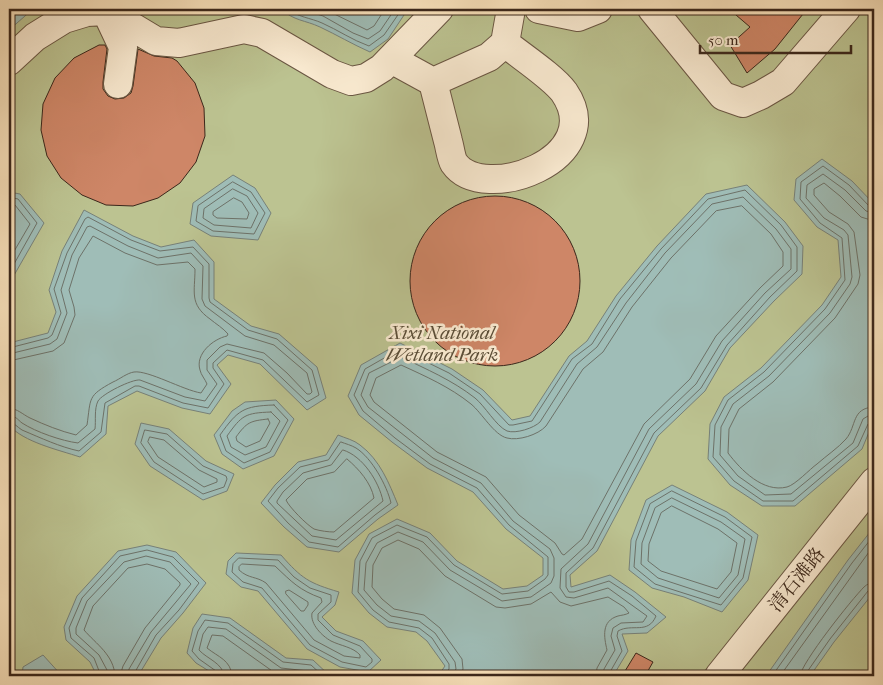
<svg xmlns="http://www.w3.org/2000/svg" width="883" height="685" font-family="'IM FELL French Canon','Noto Serif SC',serif">
<style>
.green{fill:#bcc391;stroke:#7c7556}
.water{fill:#9fbdb7;stroke:#778179}
.lines{fill:none;stroke-linecap:round;stroke-linejoin:round}
.shore{stroke:#6d7269;stroke-width:1}
.building{fill:#ce8667;stroke:#3b271b}
.minor-casing{stroke:#6a5643;stroke-width:30}
.minor{stroke:#fbecd3;stroke-width:28}
.labels{text-anchor:middle;stroke-width:5;stroke-linejoin:round;paint-order:stroke}
.park-label{font-size:19px;font-style:italic;fill:#5b4e38;stroke:#fbecd3}
.street-label{font-size:19px;fill:#3b271b;stroke:#fbecd3}
</style>
<rect width="100%" height="100%" fill="#f9e2bc"/>
<filter id="stains"><feTurbulence type="fractalNoise" baseFrequency=".004" numOctaves="4"/><feColorMatrix values="0 0 0 0 .2 0 0 0 0 .09 0 0 0 0 .02 0 0 0 .5 -.17"/></filter>
<radialGradient id="worn" r=".72"><stop offset=".6" stop-color="#630" stop-opacity="0"/><stop offset="1" stop-color="#630" stop-opacity=".3"/></radialGradient>
<path class="green" d="M9,9H874V676H9Z"/>
<path class="water" d="M11,9H33L9,30V11Z
M281,9H408L388,39L370,52C352,44 337,35 320,27C305,20 294,21 281,9Z
M822,159L852,181L874,204V420L862,449L795,506H762L730,485L708,459L710,424L724,397L761,368L822,305L841,277L838,240L817,227L794,200L796,179Z
M233,175L255,188L271,213L258,240L211,236L190,224L193,203Z
M747,185L785,222L803,246L802,274L774,301L730,348L705,391L658,436L597,551L570,575L571,587L610,575L635,592L666,617L647,633L622,634L628,651L613,676H438L445,666L427,641L416,632L387,627L369,613L352,593L355,560L369,534L397,519L430,533L457,561L503,589L527,586L543,575V558L506,529L473,492L427,468L392,442L359,415L348,396L361,365L400,343L452,369L483,390L512,420L530,416L569,356L587,341L616,296L657,246L706,194Z
M9,192L20,194L44,223L9,284Z
M84,210L133,236L161,247L194,240L214,262V299L251,326L279,334L317,367L326,398L307,410L260,364L228,355L217,365L231,384L210,414L182,408L137,391L108,406L106,434L80,457C59,450 23,442 9,425V343L48,333L56,312L49,290L62,251Z
M276,400L294,419L274,456L243,469L222,454L214,435L232,411L245,402Z
M141,423L169,429L206,461L234,474L227,491L203,500L150,466L135,444Z
M338,435C345,438 354,440 360,445C380,460 389,483 398,505L378,519L339,552L307,547L284,527L261,503L275,485L298,462L326,455Z
M672,485L727,512L758,535L748,580L722,612L684,597L652,588L629,570L631,540L646,500Z
M874,527V592L834,642L810,676H766L848,560Z
M147,545L176,552L206,583L183,613L161,638L138,676H97L90,662L66,640L64,627L77,596L118,551Z
M236,553L281,555C302,579 309,583 339,592L335,605L322,617L336,631L363,641L381,660L368,672L340,667L307,649L258,591L241,587L226,574L228,561Z
M202,614L230,618L286,658L313,660L330,676H217L196,663L187,653L193,628Z
M43,655L62,676H22L23,667Z"/>
<g class="lines">
<path class="shore" d="M288,9C297,17 311,18 322,23C338,30 352,40 369,46L384,35L402,9
M301,9L323,16L353,33L368,39L380,31L395,9
M324,9L367,30L374,26L385,9
M233,182L251,192L265,213L254,234L213,231L196,221L198,206Z
M233,189L247,196L258,213L251,228L214,225L203,218L204,209Z
M9,197L18,199L37,223L9,273
M234,198L242,202L249,213L247,219L217,218L213,215V212Z
M9,203L15,205L30,224L9,260
M742,206L771,234L783,252V266L760,288L716,336L690,379L644,424L582,539L564,555L562,554L555,543L519,515L486,477L437,452L374,402L370,395L376,378L401,365C425,376 450,387 471,404C482,413 494,435 507,438C518,441 538,435 546,426L583,369L603,352L632,307L671,258L716,211Z
M874,207L869,206L849,185L823,166L801,182L800,199L820,223L842,238L845,280L825,309L764,372L728,400L715,425L713,457L734,481L763,501H793L858,446L868,424L874,421
M874,213L866,211L845,190L823,174L807,185L806,198L824,218L844,230L848,235L852,277L850,284L830,313L769,376L733,404L721,427L720,455L738,476L765,495L791,494L853,443L863,419L868,416L874,414
M874,221L861,217L840,196L824,183L814,189V195L829,212L848,224L854,232L860,275L858,284L835,318L773,382L739,409L729,429L728,453C741,470 763,493 787,487C795,485 810,469 817,464C826,456 838,448 846,439C857,426 851,408 874,407
M9,348L48,338L52,335L61,313L54,289L67,253L85,219L88,217L131,240L160,251L193,247L209,264V298L210,302L248,330L277,339L312,370L319,395L307,402L263,360L227,350L213,363V368L224,384L208,408L183,403L139,386H135L105,403L101,432L79,451C60,447 41,438 22,430C17,427 15,423 9,422
M9,354L50,344L57,339L67,313L61,290L72,255L87,227L90,226L128,246L158,258L191,253L203,266L202,299L205,306L245,336L274,345L307,373L312,392L310,394H307L287,373L264,353L227,344L220,347L207,360V370L217,384L205,401L185,397L140,380C132,379 102,394 98,401C94,409 96,421 95,429L78,443C62,441 36,432 22,423C17,419 16,416 9,416
M9,361L53,351L64,343L75,315L74,307L69,290L79,258L93,236L125,253L157,265L188,262L195,269C195,292 189,304 210,319C216,324 223,328 228,334L227,336C213,339 195,354 200,370C201,375 205,379 207,384L201,393C183,390 148,370 134,372C127,373 120,379 113,382C87,396 91,398 87,425L76,435C60,431 45,425 30,418C22,414 18,409 9,408
M274,405L288,420L270,452L244,463L226,451L220,435C238,410 243,406 274,405Z
M271,412L280,421L266,447L245,455L231,447L227,436C242,415 245,413 271,412Z
M268,419L270,423L260,441L246,447L237,441L236,437C247,422 250,421 268,419Z
M145,430L167,434L203,466L226,476L227,479L224,487L203,494L154,462L141,443Z
M150,437L164,440L199,470L217,479V482L204,487L158,457L148,442Z
M341,442C346,444 351,445 356,448C372,458 387,486 391,503L375,515L338,547L309,542L288,523L268,501L278,488L300,467L328,460Z
M343,450C363,456 379,482 383,501L336,540L312,536L277,503V501L283,492L303,473L331,465Z
M347,459C359,469 371,483 374,498L334,532C329,532 320,531 314,529C307,525 289,507 286,500L307,479L334,472Z
M672,491L725,517L752,537L743,578L721,605L655,584L634,567L636,541L650,504Z
M672,498L721,522L745,539L738,575L719,598L658,578L641,564L642,543L655,508Z
M672,506L718,529L737,543L731,572L717,589L661,571L648,561L649,544L661,513Z
M239,558L278,560L294,577L310,588L331,595V602L318,614V620L333,635L360,646L372,659V662L366,667L342,662L310,645L262,588L243,582L232,572L233,564Z
M242,564L275,566C292,582 299,590 321,598L322,602L312,613C310,624 322,636 331,641C341,646 353,647 360,655V658L344,656L314,640L266,583C256,576 249,579 239,570V567Z
M286,591L289,590L308,602V605L304,611H301L286,594Z
M101,676L94,658L71,638L69,628L82,598L120,556L147,550L173,557L199,583L179,610L156,635L135,672L134,676
M108,676L107,670L99,655L76,634V628L87,601L124,562L146,556L170,562L191,584L151,632L129,669L128,676
M115,676C114,655 96,644 84,630L93,606L128,568L147,564L165,569L180,583V585L145,628L123,666L120,676
M218,676L216,671L199,659L192,651L198,631L205,620L228,623L283,662L311,665L323,676
M224,676C223,663 207,659 199,650L203,634L208,627L226,629L281,668L308,671L315,676
M232,676C231,660 218,657 207,648L212,635L223,636L275,673L283,676
M444,676L449,669V664L432,638L419,628L389,622L373,610L358,592L360,561L372,538L397,525L427,537L454,565L502,594L528,591L545,579L548,575V557L509,525L477,488L430,464L395,438L363,411L354,395L365,369L400,349L449,373L480,394L509,425H513L532,421L572,359L592,344L620,299L661,249L708,199L745,190L781,225L797,247V271L770,297L727,345L701,388L654,433L593,548L566,573V587L569,592H574L609,581L632,596L656,616C648,635 632,623 618,631L617,636L622,651L610,672L609,676
M452,676L456,669L455,662L435,633L419,621L391,616L377,605L364,590L366,563L377,543L398,532L423,542L450,570L502,601L531,597L551,583L554,576V558L550,549L513,521L481,483L433,458L368,407L361,395L369,373L401,357C426,369 452,380 475,398C485,406 496,426 507,431C516,434 534,428 540,422L577,364L597,347L626,303L665,253L712,204L743,197L776,229L791,249V269L765,293L722,341L696,384L649,429L588,544L561,569L560,588L566,597L574,598L608,588L647,616L643,622L621,623L613,628L611,636L615,650L604,669L603,676
M461,676L463,669L462,659L440,628L424,615L394,609L382,599L372,587L373,565L382,548L398,540L419,549L445,576L496,607L505,608L531,604L551,592L560,602L571,606L608,597L624,607L629,613C625,615 622,615 618,616C601,621 604,637 607,650L597,668L596,676
M772,676L852,563L874,535
M780,676L874,545
M800,676C801,663 852,599 864,587C867,584 870,583 874,583
M807,676V672L830,639L868,591L874,589"/>
</g>
<path class="building" d="M729,9H807L775,49L747,73L730,45L750,27Z
M99,45H105L107,49L103,82V89L108,96L115,99L124,98L131,93L133,86L138,49L154,56L172,58L177,61L195,83L204,108L205,136L196,162L180,183L158,198L133,206L106,205L82,195L61,178L47,156L41,130L43,104L55,78L74,58Z
M410 281a85 85 0 1 1 170 0a85 85 0 1 1-170 0Z
M636,653L653,662L645,676H622Z"/>
<g class="lines">
<g class="minor-casing">
<path id="minor" d="M539,9L578,17L598,9
M652,9L723,96L743,103L761,95L783,82L846,9
M106,11L123,47L118,84
M391,59L433,82L489,57L505,43L511,9
M9,61L35,37L64,19L87,12L106,11L156,41L179,43L244,29L262,33L332,74L351,81L366,78L382,68L439,9
M433,82C438,102 443,122 448,141C450,148 451,158 454,163C483,205 610,159 564,92C553,77 521,56 505,43
M719,676L874,482"/>
</g>
<use href="#minor" class="minor"/>
</g>
<g class="labels">
<g class="park-label">
<text x="442" y="339">Xixi National<tspan x="442" dy="22">Wetland Park</tspan></text>
</g>
<g class="street-label">
<text transform="translate(796 579) rotate(-51)" y="7">清石滩路</text>
</g>
</g>
<rect width="883" height="685" fill="none" stroke="#f9e2bc" stroke-width="30"/>
<rect x="10" y="10" width="863" height="665" fill="none" stroke="#3b271b" stroke-width="2.5"/>
<rect x="15" y="15" width="853" height="655" fill="none" stroke="#3b271b"/>
<path d="M700 45v8h151v-8" fill="none" stroke="#3b271b" stroke-width="2.5"/>
<text x="708" y="45" font-size="15" fill="#3b271b" stroke="#fbecd3" stroke-width="4" paint-order="stroke">50 m</text>
<rect width="100%" height="100%" filter="url(#stains)"/>
<rect width="100%" height="100%" fill="url(#worn)"/>
</svg>
